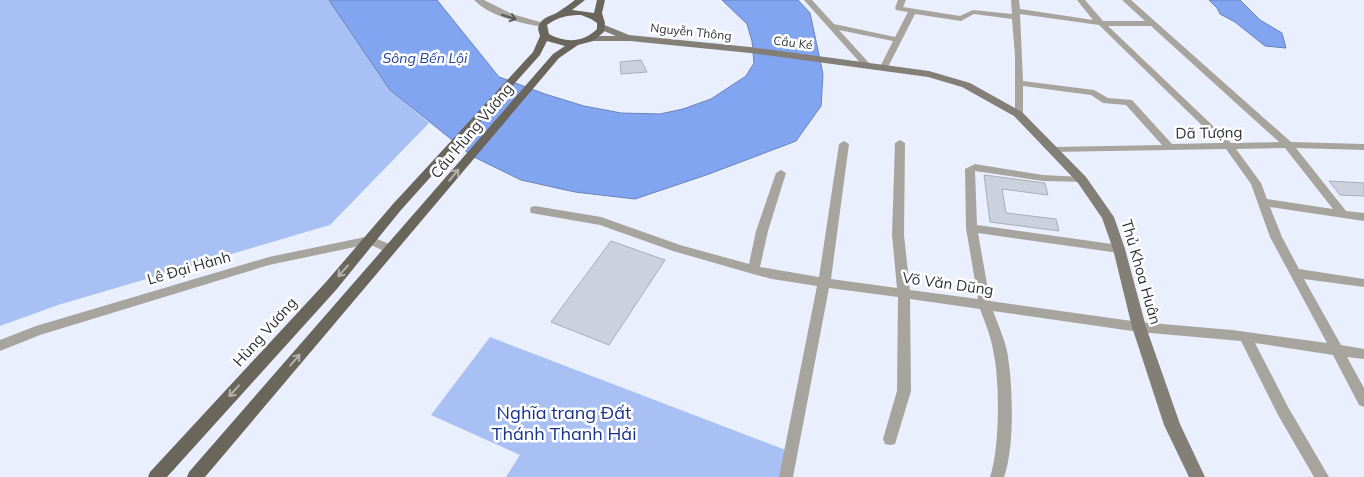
<svg xmlns="http://www.w3.org/2000/svg" width="1364" height="477" font-family="Mulish,sans-serif">
<style>
.green{fill:#a8c0f3}
.water{fill:#82a5f2;stroke:#6982ba}
.building{fill:#cbd2de;stroke:#a7adb9}
.lines{fill:none;stroke-linecap:round;stroke-linejoin:round}
.minor{fill:#a7a49e;fill-rule:evenodd}
.tertiary{fill:#a7a49e;fill-rule:evenodd}
.secondary{fill:#837f77;fill-rule:evenodd}
.primary{fill:#6b665c;fill-rule:evenodd}
.oneway{stroke:#595a5b}
.oneway2{stroke:#b5b2ae}
.labels{text-anchor:middle;stroke-width:5;stroke-linejoin:round;paint-order:stroke}
.far-street-label{font-size:12px;fill:#2f3237;stroke:#fff}
.far-water-label{font-size:14px;font-style:italic;fill:#20419a;stroke:#fff}
.street-label{font-size:15px;fill:#2f3237;stroke:#fff}
.near-park-label{font-size:18px;fill:#16348c;stroke:#fff}
</style>
<rect width="100%" height="100%" fill="#e9effd"/>
<path class="green" d="M0,0H329L390,90L429,123L330,225L58,305L0,326Z
M490,337L791,452L784,477H506L520,455L431,415Z"/>
<path class="water" d="M329,0H437L499,77L545,94L584,106L621,113L660,114L683,109L711,99L746,76L754,63L752,41L747,24L722,0H798L810,13L823,74L821,106L796,141L709,174L635,199L575,192L521,180L472,156L390,90Z
M1209,0H1240L1260,20L1282,33L1286,48L1265,46L1235,22L1220,14L1217,8Z"/>
<path class="building" d="M641,60L647,72L621,74L620,62Z
M984,175L1045,183L1048,195L1002,189L1006,213L1056,219L1059,231L990,222Z
M1329,181L1364,183V196L1340,195Z
M611,241L665,260L609,345L551,322Z"/>
<g class="lines">
<path class="minor" d="M804,0H812L834,24L895,37L908,12L896,10L895,8L898,0H906L903,7L960,16L973,10L1012,14L1011,0H1019L1020,9L1093,20L1077,0H1085L1103,21H1145L1122,0H1131L1291,142L1364,144V150L1296,148L1346,211L1364,213V221L1270,207L1282,237L1299,269L1364,279V287L1304,279L1341,345L1364,349V359L1347,357L1364,388V407L1359,405L1333,355L1255,343L1288,407L1329,477H1314L1278,415L1241,341L1139,332L993,311C998,324 1004,338 1007,351C1013,383 1015,447 1004,477H990C1000,448 1000,380 993,350C991,336 985,323 980,309L910,299L911,391L895,444L890,445L885,444L883,439L897,391L898,297L829,288L793,477H779L817,286L772,279L753,274L673,251L600,225L531,213L530,210L531,207L535,206L601,217L680,245L749,264L756,231L776,173L781,170L786,173L768,231L760,267L819,277L839,144L844,141L849,144L831,279L897,288L892,235L895,143L900,140L905,143L904,235L910,290L978,299L966,228L965,169L975,164L1043,175L1082,177L1087,180L1086,182L1043,181L975,171L977,225L1119,245L1125,249L1119,253L978,233L990,301L1139,322L1232,330L1327,343L1270,237L1251,184L1226,149L1051,152L1050,150L1055,147L1162,145L1126,105L1103,103L1091,95L1023,86V114L1021,116H1015V56L1012,19L974,14L961,21L915,14L888,67L884,70L880,67L893,41L839,30L870,64L866,67L863,66ZM1020,14L1099,25L1220,143L1172,144L1132,100L1108,98L1094,90L1023,81ZM1108,26H1151L1279,142L1231,143ZM1285,148L1333,209L1267,199L1261,183L1236,149Z
M370,236L394,246L396,249L394,252H386L369,244L269,265L40,335L0,351V340L36,326L269,257Z"/>
<path class="tertiary" d="M474,0H484L512,14L547,24L543,27C520,23 491,17 474,0Z"/>
<path class="secondary" d="M602,24L629,35L750,47L929,71L970,83L1022,112L1086,177L1114,217L1125,249L1146,327L1180,424L1205,477H1189L1164,425L1132,327L1113,249L1102,218L1078,183L1014,116L962,87L928,77L750,53L630,41H587L585,39L590,36H616L599,29L598,27Z"/>
<path class="primary" d="M575,0H585L572,10L594,13L597,0H605L602,13L605,23L604,32L593,41L578,45L559,58L205,477H187L189,472L553,54L565,46L547,41L540,55L401,210L336,290L167,477H148L150,472L326,282L393,204L533,52L540,36L538,29C540,17 550,17 558,12C564,8 570,4 575,0ZM581,15L591,19L597,23V29C583,43 565,43 549,34L547,25C558,17 568,15 581,15Z"/>
</g>
<defs><path id="oneway-shaft" d="M-6 0H5M1.5-3L5.5 0L1.5 3" fill="none" stroke-width="1.6" stroke-linecap="round" stroke-linejoin="round" transform="scale(1.25)"/></defs>
<use class="oneway" href="#oneway-shaft" transform="translate(509 17) rotate(18)"/>
<g class="oneway2">
<use href="#oneway-shaft" transform="translate(454 175) rotate(-50)"/>
<use href="#oneway-shaft" transform="translate(343 271) rotate(131)"/>
<use href="#oneway-shaft" transform="translate(295 360) rotate(-49)"/>
<use href="#oneway-shaft" transform="translate(234 391) rotate(132)"/>
</g>
<g class="labels">
<g class="far-street-label">
<text transform="translate(691 32) rotate(6)" y="4">Nguyễn Thông</text>
<text transform="translate(793 43) rotate(7)" y="4">Cầu Ké</text>
</g>
<g class="far-water-label">
<text x="425" y="63">Sông Bến Lội</text>
</g>
<g class="street-label">
<text transform="translate(472 131) rotate(-50)" y="5">Cầu Hùng Vương</text>
<text transform="translate(1209 133) rotate(-1)" y="5">Dã Tượng</text>
<text transform="translate(189 268) rotate(-16)" y="5">Lê Đại Hành</text>
<text transform="translate(1141 272) rotate(74)" y="5">Thủ Khoa Huân</text>
<text transform="translate(948 284) rotate(8)" y="5">Võ Văn Dũng</text>
<text transform="translate(265 332) rotate(-48)" y="5">Hùng Vương</text>
</g>
<g class="near-park-label">
<text x="564" y="419">Nghĩa trang Đất<tspan x="564" dy="21">Thánh Thanh Hải</tspan></text>
</g>
</g>
</svg>
